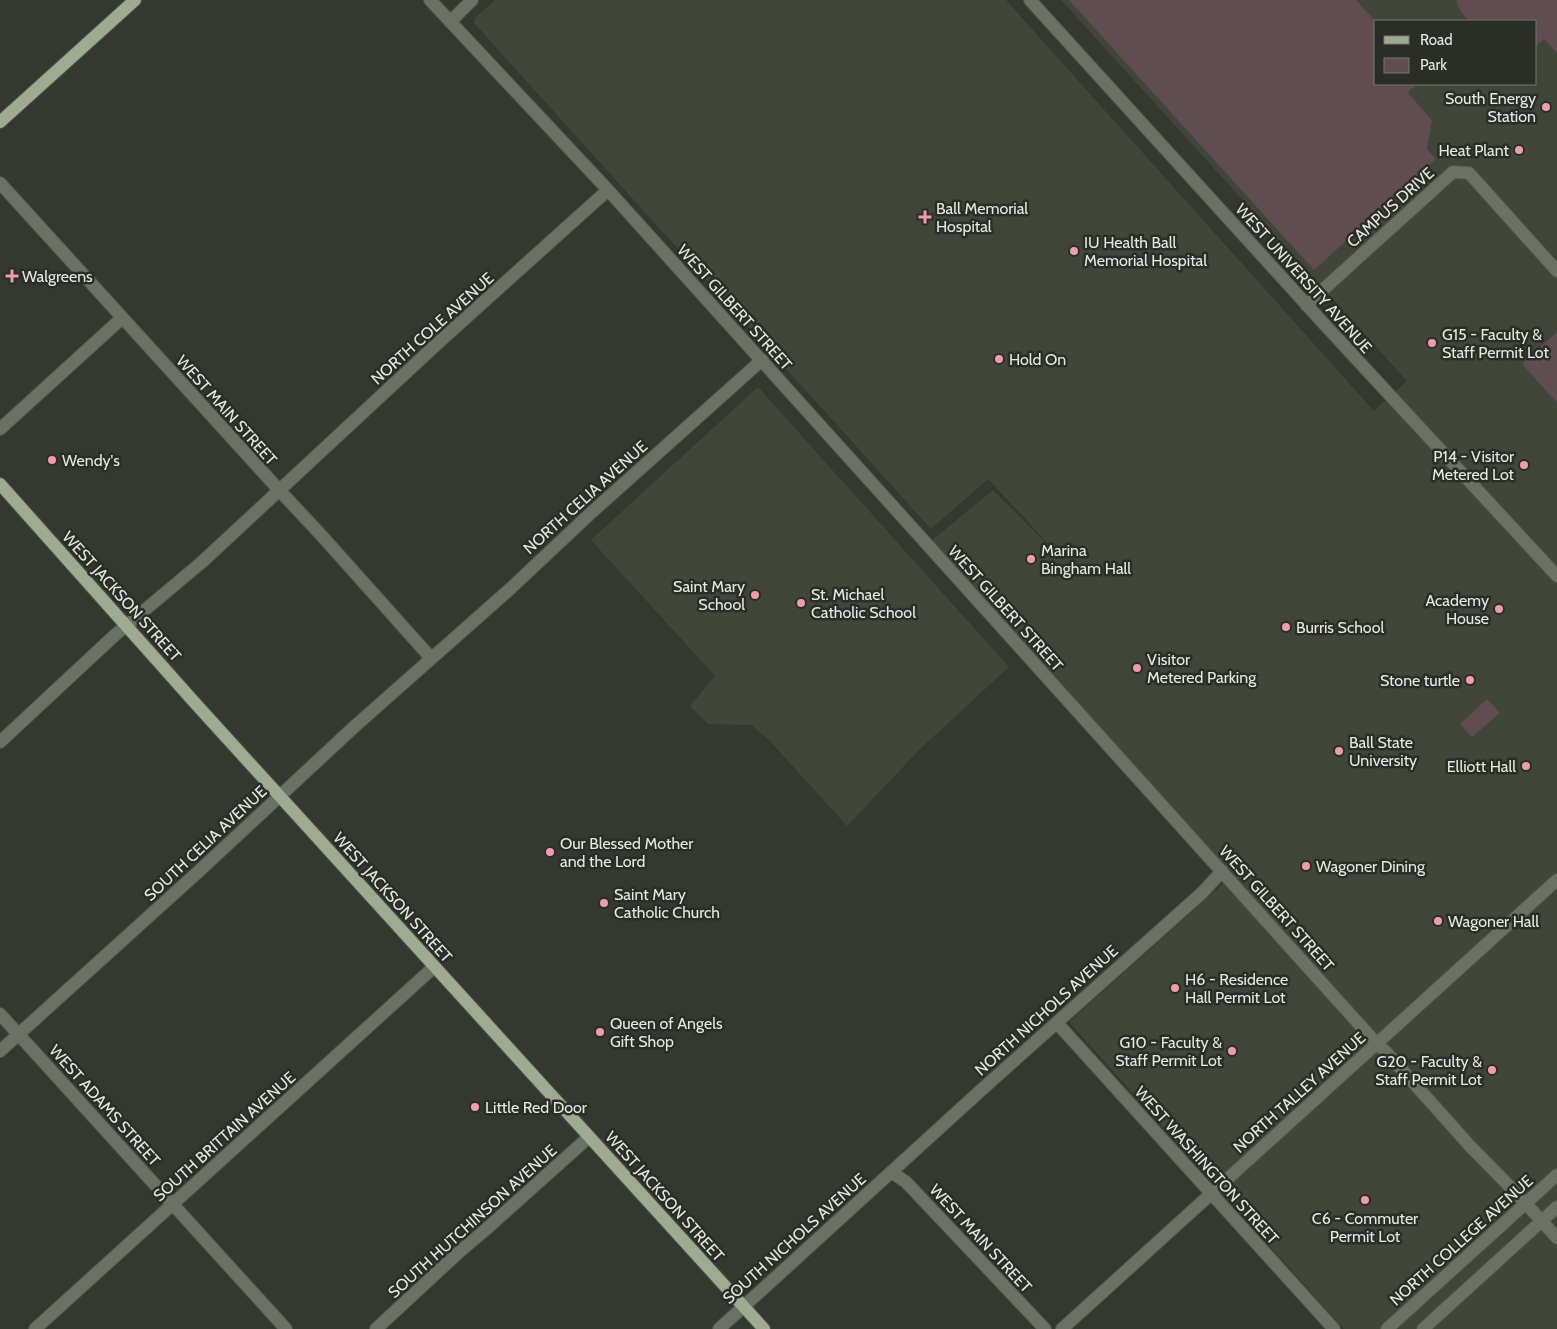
<svg xmlns="http://www.w3.org/2000/svg" width="1557" height="1329" font-family="Cabin,sans-serif">
<style>
.built{fill:#404639;fill-rule:evenodd}
.green{fill:#614c52}
.lines{fill:none;stroke-linecap:round;stroke-linejoin:round}
.minor-casing{stroke:#50544d;stroke-width:14}
.major-casing{stroke:#50544d;stroke-width:14}
.minor{stroke:#6b7164;stroke-width:12}
.major{stroke:#9eab90;stroke-width:12}
.poi-dot{fill:#f19ab4;stroke:#2a2e26;stroke-width:2}
.labels{text-anchor:middle;stroke-width:5;stroke-linejoin:round;paint-order:stroke}
.poi-label{font-size:16px;fill:#e5e7e3;stroke:#2a2e26;text-anchor:start}
.street-label{font-size:16px;fill:#e5e7e3;stroke:#2a2e26}
</style>
<rect width="100%" height="100%" fill="#343830"/>
<path class="built" d="M495,0H1006L1374,411L1407,381L1061,0H1557V1329H1344L1069,1022L1224,883L931,541L993,490L1071,568L988,479L931,529L474,23L475,18ZM1376,21H1536V84H1376Z
M758,387L1009,667L921,748L847,826L768,739L751,725L708,724L690,706L715,676L591,540Z"/>
<path class="green" d="M1069,0H1356L1376,22V84H1415L1417,85L1410,90L1408,93L1432,120L1427,149L1436,159L1314,270Z
M1456,0H1557V53L1544,39L1536,46V21H1468L1459,8Z
M1557,332V403L1522,364Z
M1487,699L1500,713L1472,737L1460,724Z"/>
<g class="lines">
<g class="minor-casing">
<path id="minor" d="M430,0L608,190L1377,1044L1387,1053L1469,1145L1518,1195L1557,1238
M1030,0L1325,325L1557,576
M450,22L472,0
M0,183L280,491L322,536L431,658
M1306,305L1453,172L1469,173L1557,271
M0,429L122,318
M0,742L115,635L202,562L439,342L608,190
M0,1014L286,1329
M1057,1023L1334,1329
M0,1051L198,872L354,727L510,589L592,512L762,360
M891,1172L906,1182L1045,1329
M35,1329L434,967
M376,1329L458,1253L484,1231L589,1137
M719,1329L979,1092L1203,892L1222,871
M1062,1329L1557,880
M1387,1329L1557,1175
M1423,1329L1557,1207"/>
</g>
<g class="major-casing">
<path id="major" d="M0,122L135,0
M0,484L195,703L764,1329"/>
</g>
<use href="#minor" class="minor"/>
<use href="#major" class="major"/>
</g>
<g class="poi-dot">
<circle cx="1546" cy="107" r="5"/>
<circle cx="1519" cy="150" r="5"/>
<path d="M922.5 209.5h5v5h5v5h-5v5h-5v-5h-5v-5h5z"/>
<circle cx="1074" cy="251" r="5"/>
<path d="M9.5 268.5h5v5h5v5h-5v5h-5v-5h-5v-5h5z"/>
<circle cx="1432" cy="343" r="5"/>
<circle cx="999" cy="359" r="5"/>
<circle cx="52" cy="460" r="5"/>
<circle cx="1524" cy="465" r="5"/>
<circle cx="1031" cy="559" r="5"/>
<circle cx="755" cy="595" r="5"/>
<circle cx="801" cy="603" r="5"/>
<circle cx="1499" cy="609" r="5"/>
<circle cx="1286" cy="627" r="5"/>
<circle cx="1137" cy="668" r="5"/>
<circle cx="1470" cy="680" r="5"/>
<circle cx="1339" cy="751" r="5"/>
<circle cx="1526" cy="766" r="5"/>
<circle cx="550" cy="852" r="5"/>
<circle cx="1306" cy="866" r="5"/>
<circle cx="604" cy="903" r="5"/>
<circle cx="1438" cy="921" r="5"/>
<circle cx="1175" cy="988" r="5"/>
<circle cx="600" cy="1032" r="5"/>
<circle cx="1232" cy="1051" r="5"/>
<circle cx="1492" cy="1070" r="5"/>
<circle cx="475" cy="1107" r="5"/>
<circle cx="1365" cy="1200" r="5"/>
</g>
<g class="labels">
<g class="poi-label">
<text x="1536" y="104" text-anchor="end">South Energy<tspan x="1536" dy="18">Station</tspan></text>
<text x="1509" y="156" text-anchor="end">Heat Plant</text>
<text x="936" y="214">Ball Memorial<tspan x="936" dy="18">Hospital</tspan></text>
<text x="1084" y="248">IU Health Ball<tspan x="1084" dy="18">Memorial Hospital</tspan></text>
<text x="22" y="282">Walgreens</text>
<text x="1442" y="340">G15 - Faculty &amp;<tspan x="1442" dy="18">Staff Permit Lot</tspan></text>
<text x="1009" y="365">Hold On</text>
<text x="1514" y="462" text-anchor="end">P14 - Visitor<tspan x="1514" dy="18">Metered Lot</tspan></text>
<text x="62" y="466">Wendy's</text>
<text x="1041" y="556">Marina<tspan x="1041" dy="18">Bingham Hall</tspan></text>
<text x="745" y="592" text-anchor="end">Saint Mary<tspan x="745" dy="18">School</tspan></text>
<text x="811" y="600">St. Michael<tspan x="811" dy="18">Catholic School</tspan></text>
<text x="1489" y="606" text-anchor="end">Academy<tspan x="1489" dy="18">House</tspan></text>
<text x="1296" y="633">Burris School</text>
<text x="1147" y="665">Visitor<tspan x="1147" dy="18">Metered Parking</tspan></text>
<text x="1460" y="686" text-anchor="end">Stone turtle</text>
<text x="1349" y="748">Ball State<tspan x="1349" dy="18">University</tspan></text>
<text x="1516" y="772" text-anchor="end">Elliott Hall</text>
<text x="560" y="849">Our Blessed Mother<tspan x="560" dy="18">and the Lord</tspan></text>
<text x="1316" y="872">Wagoner Dining</text>
<text x="614" y="900">Saint Mary<tspan x="614" dy="18">Catholic Church</tspan></text>
<text x="1448" y="927">Wagoner Hall</text>
<text x="1185" y="985">H6 - Residence<tspan x="1185" dy="18">Hall Permit Lot</tspan></text>
<text x="610" y="1029">Queen of Angels<tspan x="610" dy="18">Gift Shop</tspan></text>
<text x="1222" y="1048" text-anchor="end">G10 - Faculty &amp;<tspan x="1222" dy="18">Staff Permit Lot</tspan></text>
<text x="1482" y="1067" text-anchor="end">G20 - Faculty &amp;<tspan x="1482" dy="18">Staff Permit Lot</tspan></text>
<text x="485" y="1113">Little Red Door</text>
<text x="1365" y="1224" text-anchor="middle">C6 - Commuter<tspan x="1365" dy="18">Permit Lot</tspan></text>
</g>
<g class="street-label">
<text transform="translate(1390 207) rotate(-42)" y="6">CAMPUS DRIVE</text>
<text transform="translate(1304 278) rotate(48)" y="6">WEST UNIVERSITY AVENUE</text>
<text transform="translate(735 307) rotate(48)" y="6">WEST GILBERT STREET</text>
<text transform="translate(432 328) rotate(-42)" y="6">NORTH COLE AVENUE</text>
<text transform="translate(227 410) rotate(48)" y="6">WEST MAIN STREET</text>
<text transform="translate(585 497) rotate(-42)" y="6">NORTH CELIA AVENUE</text>
<text transform="translate(122 596) rotate(48)" y="6">WEST JACKSON STREET</text>
<text transform="translate(1006 608) rotate(48)" y="6">WEST GILBERT STREET</text>
<text transform="translate(205 843) rotate(-43)" y="6">SOUTH CELIA AVENUE</text>
<text transform="translate(393 897) rotate(48)" y="6">WEST JACKSON STREET</text>
<text transform="translate(1277 908) rotate(48)" y="6">WEST GILBERT STREET</text>
<text transform="translate(1046 1010) rotate(-42)" y="6">NORTH NICHOLS AVENUE</text>
<text transform="translate(1299 1092) rotate(-42)" y="6">NORTH TALLEY AVENUE</text>
<text transform="translate(105 1105) rotate(48)" y="6">WEST ADAMS STREET</text>
<text transform="translate(224 1136) rotate(-42)" y="6">SOUTH BRITTAIN AVENUE</text>
<text transform="translate(1207 1165) rotate(48)" y="6">WEST WASHINGTON STREET</text>
<text transform="translate(665 1196) rotate(48)" y="6">WEST JACKSON STREET</text>
<text transform="translate(472 1221) rotate(-42)" y="6">SOUTH HUTCHINSON AVENUE</text>
<text transform="translate(794 1238) rotate(-42)" y="6">SOUTH NICHOLS AVENUE</text>
<text transform="translate(981 1238) rotate(47)" y="6">WEST MAIN STREET</text>
<text transform="translate(1461 1240) rotate(-42)" y="6">NORTH COLLEGE AVENUE</text>
</g>
</g>
<rect x="1374" y="20" width="162" height="65" fill="#2a2e26" stroke="#757872"/>
<rect x="1384" y="36" width="25" height="8" fill="#9eab90" stroke="#757872"/>
<text x="1420" y="45" font-size="15" fill="#e5e7e3">Road</text>
<rect x="1384" y="58" width="25" height="15" fill="#614c52" stroke="#757872"/>
<text x="1420" y="70" font-size="15" fill="#e5e7e3">Park</text>
</svg>
